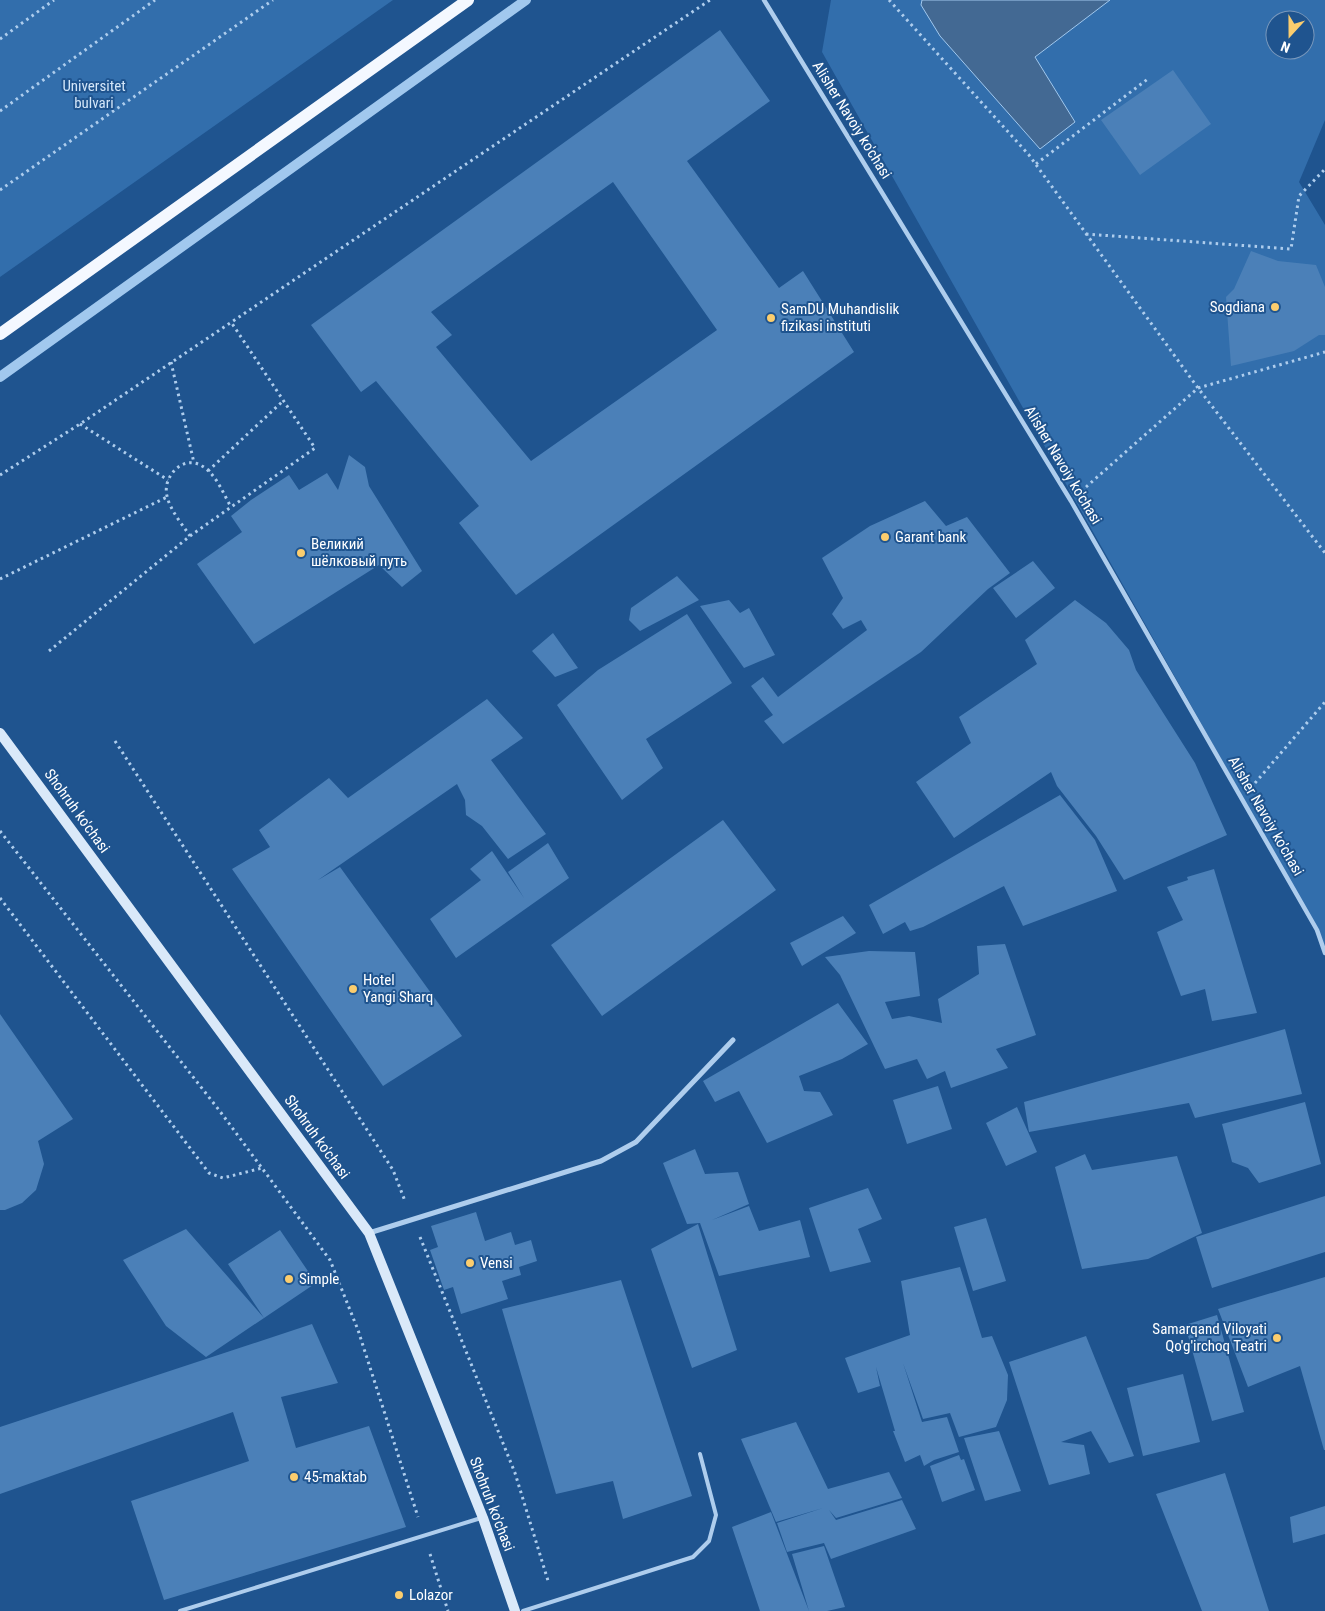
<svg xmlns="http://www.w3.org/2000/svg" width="1325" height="1611" font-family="'Roboto Condensed',sans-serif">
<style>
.green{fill:#326eac;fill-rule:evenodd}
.water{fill:#436993;stroke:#a1c8ee}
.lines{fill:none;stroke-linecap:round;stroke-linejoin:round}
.stream{stroke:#a1c8ee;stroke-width:10}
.building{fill:#4b80b8;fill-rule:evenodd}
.path{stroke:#aecded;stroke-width:3;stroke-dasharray:2.5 4;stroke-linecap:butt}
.service{stroke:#aecded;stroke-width:4}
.pedestrian{stroke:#aecded;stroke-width:4.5}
.minor{stroke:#aecded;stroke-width:5}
.secondary{stroke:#dae9f9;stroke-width:10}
.primary{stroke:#f4f8ff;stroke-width:12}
.poi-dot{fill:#fbcd6e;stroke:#1f548f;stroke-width:2}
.labels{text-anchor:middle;stroke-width:4;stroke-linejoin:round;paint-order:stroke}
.park-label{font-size:15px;fill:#d3e6f9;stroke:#1f548f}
.street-label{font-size:15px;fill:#fff;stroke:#1f548f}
.poi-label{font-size:15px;fill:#fff;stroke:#1f548f;text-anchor:start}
</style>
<rect width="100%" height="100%" fill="#1f548f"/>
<path class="green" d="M0,0H393L0,277Z
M831,0H1325V120L1299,182L1325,225V949L1319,932L822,52ZM1275,20H1305V50H1275Z"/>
<path class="water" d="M922,0H1110L1035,57L1075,122L1040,149L940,36L921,5Z"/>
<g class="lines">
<path class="stream" d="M0,377L526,0"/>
</g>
<path class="building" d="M720,30L770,101L687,161L779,288L803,271L854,352L516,595L459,523L479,506L376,381L361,392L311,325ZM613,182L717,330L531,461L436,347L452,335L431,312Z
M1173,70L1211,124L1140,175L1101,120Z
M1251,251L1278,261L1316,265L1325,287V335H1319L1294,351L1231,366L1226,297L1234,289Z
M349,455L365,467L369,486L422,571L402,587L379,565L254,644L197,564L242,532L231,516L251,500L289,475L299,490L327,473L338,490Z
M925,501L946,526L967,517L1010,573L988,589L921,652L783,744L764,721L773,715L751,686L763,677L778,697L867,630L861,620L843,629L832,614L843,598L822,558L870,526Z
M1033,561L1055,588L1016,618L993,588Z
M677,576L699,600L640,631L629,620L631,608Z
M729,600L740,613L749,608L775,655L744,668L700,606Z
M1075,600L1106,623L1129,650L1136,670L1195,763L1227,835L1124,880L1096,836L1057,786L1051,772L954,838L916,782L971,743L959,717L1037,664L1025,640Z
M687,614L732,683L646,739L663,768L622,800L557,705L598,670Z
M553,633L578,668L555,677L532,651Z
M487,699L523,738L491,760L546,834L508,859L482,826L466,815L465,800L457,784L318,880L340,867L462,1036L383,1086L232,869L270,847L259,830L329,778L348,798Z
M1060,795L1095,840L1117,891L1023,926L1004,886L923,927L910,931L905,922L883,934L869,905Z
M723,820L776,890L602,1016L551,945Z
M548,843L569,878L456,958L430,919L481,880L470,869L492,851L524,898L508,872Z
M1214,869L1257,1013L1212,1021L1205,989L1181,996L1157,932L1183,920L1167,887L1188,880L1187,877Z
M843,916L856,933L802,966L790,943Z
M1005,944L1036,1035L996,1049L1008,1068L951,1088L945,1071L927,1079L917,1059L885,1069L840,975L825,957L869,951L915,952L920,996L885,1002L892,1019L909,1016L942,1023L938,999L979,974L977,946Z
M838,1003L868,1044L842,1059L799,1076L804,1091L820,1092L833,1115L767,1143L739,1091L715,1102L703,1081Z
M0,1014L73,1119L38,1141L44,1164L36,1190L22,1203L5,1210H0Z
M1285,1029L1302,1094L1195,1118L1189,1103L1029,1132L1024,1102Z
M938,1086L952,1129L907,1144L893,1100Z
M1305,1102L1321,1164L1259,1183L1248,1168L1232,1162L1222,1124Z
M1017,1107L1037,1152L1006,1166L986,1123Z
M695,1149L705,1174L738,1172L749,1204L712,1220L749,1206L759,1231L800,1220L810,1257L719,1276L700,1223L687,1224L663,1163Z
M1085,1154L1092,1170L1177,1156L1202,1233L1148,1259L1082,1269L1055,1167Z
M868,1188L882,1219L858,1229L871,1262L830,1272L809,1208Z
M1325,1196V1252L1212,1288L1196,1237Z
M476,1212L485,1241L511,1232L515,1245L531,1240L537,1261L519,1267L521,1275L502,1281L508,1299L461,1314L453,1287L444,1290L430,1250L438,1247L431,1226Z
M986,1218L1006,1281L973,1291L954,1227Z
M698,1224L737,1350L692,1368L651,1249Z
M186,1229L264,1318L228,1264L280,1230L316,1283L206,1357L166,1326L123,1260Z
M960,1267L982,1338L992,1336L1008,1375L1007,1400L996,1427L959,1437L950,1413L923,1419L903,1363L922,1422L947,1417L959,1452L934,1460L924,1466L920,1455L905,1462L893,1431H895L876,1367L880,1386L858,1393L845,1358L910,1335L901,1281Z
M1325,1277V1450H1324L1300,1366L1248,1387L1218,1309Z
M621,1280L692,1496L623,1519L613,1481L556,1494L502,1309Z
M1217,1315L1244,1412L1212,1421L1185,1325Z
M312,1324L338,1383L281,1397L296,1448L369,1426L406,1527L164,1600L131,1501L249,1461L233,1412L0,1494V1427Z
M1086,1336L1134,1456L1109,1463L1091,1431L1061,1442L1084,1445L1090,1474L1049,1485L1009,1362Z
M1183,1374L1200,1442L1143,1456L1127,1388Z
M796,1422L828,1489L889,1472L902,1498L836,1518L829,1510L836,1520L902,1500L916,1529L831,1559L824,1543L787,1552L777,1523L823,1508L776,1522L741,1439Z
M999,1431L1021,1491L985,1501L964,1438Z
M959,1455L961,1460L964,1459L975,1490L942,1502L930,1466Z
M1225,1473L1269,1611H1202L1156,1494Z
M1325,1506V1534L1293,1543L1290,1517Z
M771,1512L809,1611H760L732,1527Z
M824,1546L845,1607L827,1611H809L792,1554Z"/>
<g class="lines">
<path class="path" d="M889,0L1029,155L1198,388L1325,553
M0,39L54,0
M0,111L155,0
M1036,164L1149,78
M0,190L273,0
M1086,234L1291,249L1299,196L1325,169
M171,362L194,463
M80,424L168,480
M208,471L283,401
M0,475L80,424L710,0
M1086,487L1198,388L1325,352
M190,536C182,524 170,510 167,496C162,477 183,454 202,466C216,474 223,493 231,507
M0,579L167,497
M49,651L190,536L315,448L231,322
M115,741L393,1170L405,1201
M1255,783L1325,702
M0,831L219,1110L330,1260L358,1330L418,1517
M0,898L209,1173L223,1178L262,1168
M420,1237L515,1473L549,1584
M430,1554L448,1611"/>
<path class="service" d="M180,1611L481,1518
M523,1611L693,1557L709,1541L716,1515L700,1454"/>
<path class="pedestrian" d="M764,0L1071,501L1317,930L1325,953"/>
<path class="minor" d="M369,1233L601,1161L636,1142L733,1040"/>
<path class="secondary" d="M0,733L369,1233L483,1518L515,1611"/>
<path class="primary" d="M0,334L468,0"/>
</g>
<g class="poi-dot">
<circle cx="1275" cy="307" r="5"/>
<circle cx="771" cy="318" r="5"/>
<circle cx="885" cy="537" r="5"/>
<circle cx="301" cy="553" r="5"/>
<circle cx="353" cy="989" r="5"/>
<circle cx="470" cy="1263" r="5"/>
<circle cx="289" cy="1279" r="5"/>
<circle cx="1277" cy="1338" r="5"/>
<circle cx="294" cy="1477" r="5"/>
<circle cx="399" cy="1595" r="5"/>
</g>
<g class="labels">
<g class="park-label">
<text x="94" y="91">Universitet<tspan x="94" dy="17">bulvari</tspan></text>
</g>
<g class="street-label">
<text transform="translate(852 120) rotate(58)" y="5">Alisher Navoiy ko'chasi</text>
<text transform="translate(1063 465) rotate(59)" y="5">Alisher Navoiy ko'chasi</text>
<text transform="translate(77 811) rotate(54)" y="5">Shohruh ko'chasi</text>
<text transform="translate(1266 816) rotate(60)" y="5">Alisher Navoiy ko'chasi</text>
<text transform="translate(317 1137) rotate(54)" y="5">Shohruh ko'chasi</text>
<text transform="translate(492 1504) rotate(69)" y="5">Shohruh ko'chasi</text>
</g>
<g class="poi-label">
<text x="1265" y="312" text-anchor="end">Sogdiana</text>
<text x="781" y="314">SamDU Muhandislik<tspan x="781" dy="17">fizikasi instituti</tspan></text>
<text x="895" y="542">Garant bank</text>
<text x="311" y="549">Великий<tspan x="311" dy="17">шёлковый путь</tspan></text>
<text x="363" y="985">Hotel<tspan x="363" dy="17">Yangi Sharq</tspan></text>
<text x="480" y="1268">Vensi</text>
<text x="299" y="1284">Simple</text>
<text x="1267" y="1334" text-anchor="end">Samarqand Viloyati<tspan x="1267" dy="17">Qo'g'irchoq Teatri</tspan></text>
<text x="304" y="1482">45-maktab</text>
<text x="409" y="1600">Lolazor</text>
</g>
</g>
<g transform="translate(1290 35) rotate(201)"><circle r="24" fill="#1f548f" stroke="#7998bc"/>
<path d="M0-4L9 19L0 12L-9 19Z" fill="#fbcd6e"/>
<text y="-8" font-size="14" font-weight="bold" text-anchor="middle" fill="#ffffff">N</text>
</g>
</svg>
